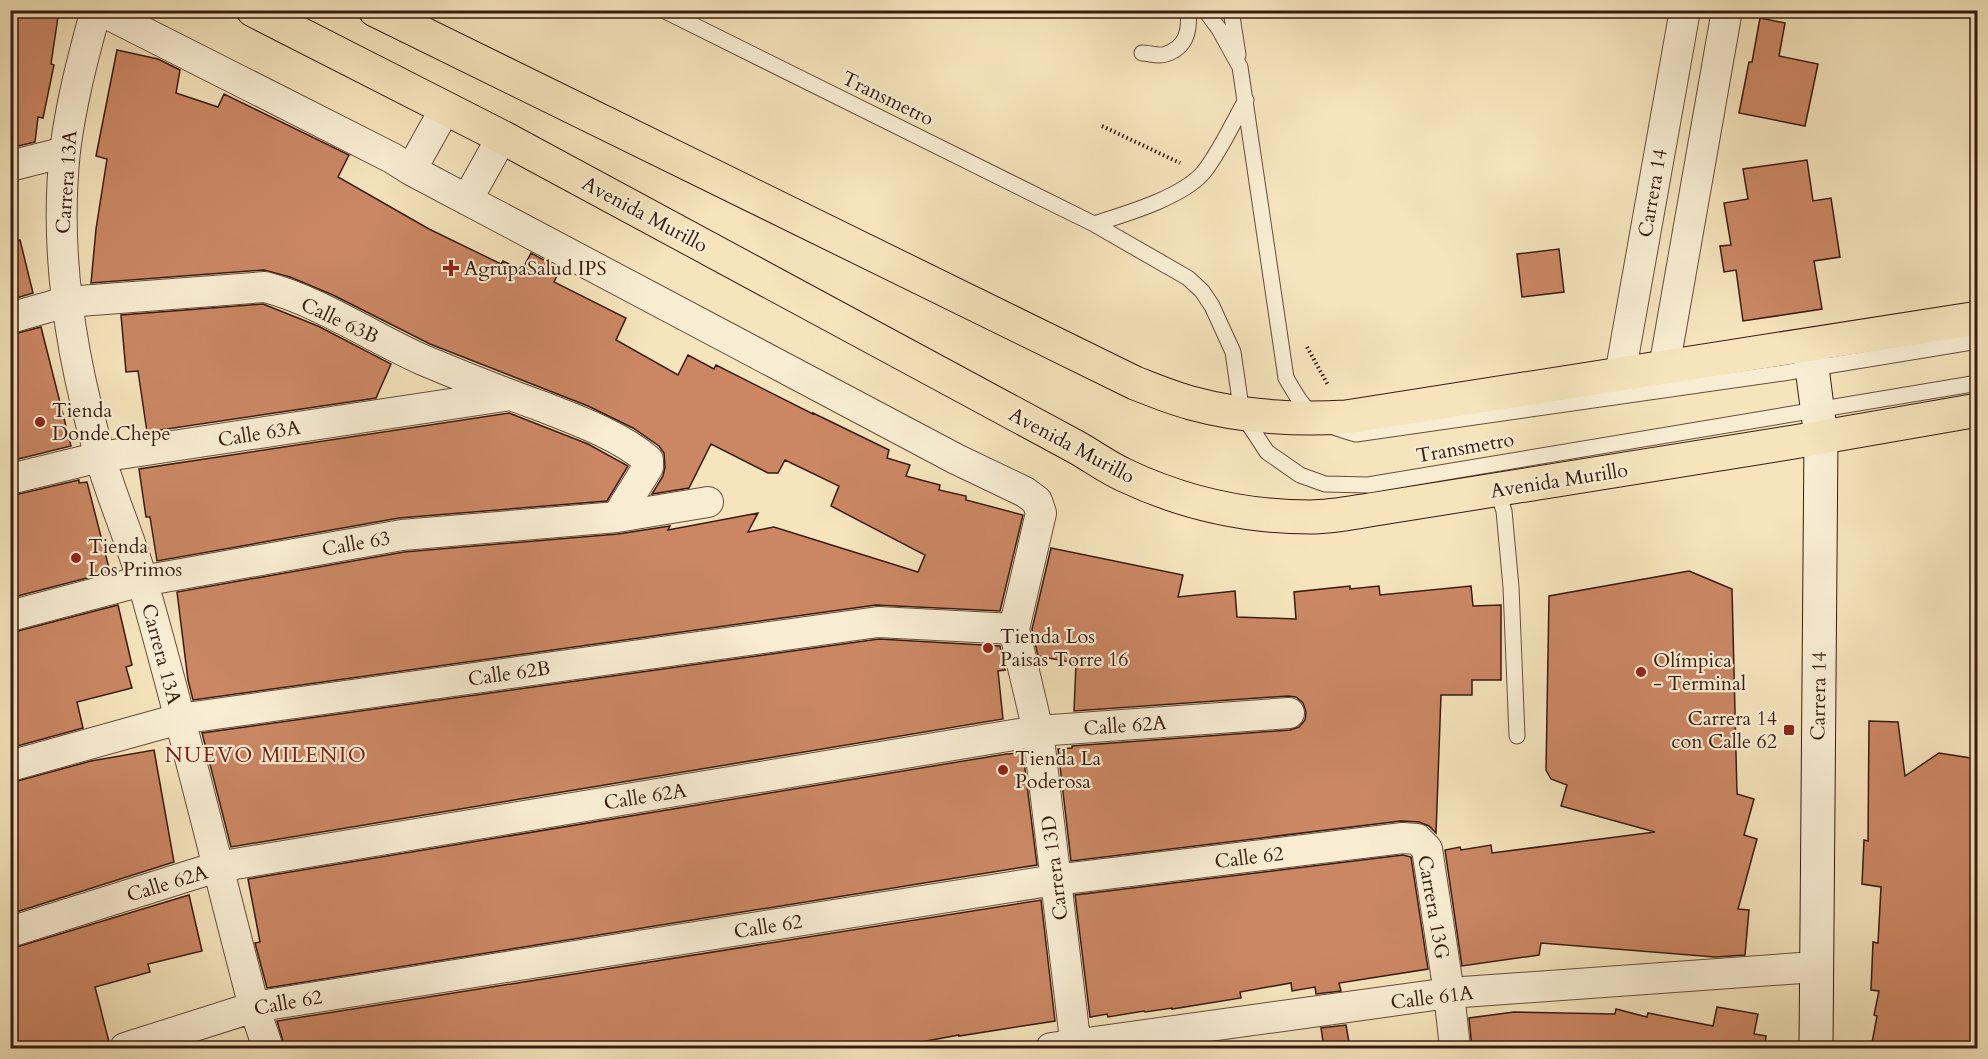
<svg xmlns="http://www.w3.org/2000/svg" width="1988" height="1059" font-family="Cardo,serif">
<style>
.building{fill:#cb8764;stroke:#381b11;stroke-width:1.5}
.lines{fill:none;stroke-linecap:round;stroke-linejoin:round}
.service-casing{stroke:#674d3c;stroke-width:17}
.minor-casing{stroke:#674d3c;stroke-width:32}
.secondary-casing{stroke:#381b11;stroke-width:35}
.primary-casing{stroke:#381b11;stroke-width:35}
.path{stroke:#381b11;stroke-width:4;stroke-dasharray:1.5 3;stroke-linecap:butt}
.service{stroke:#f8edd3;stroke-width:15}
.minor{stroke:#f8edd3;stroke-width:30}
.secondary{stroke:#f8edd3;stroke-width:33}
.primary{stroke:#f5e4bc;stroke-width:33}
.poi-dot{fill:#8f2418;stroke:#f8edd3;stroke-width:2}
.labels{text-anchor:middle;stroke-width:4.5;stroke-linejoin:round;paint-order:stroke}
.street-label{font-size:20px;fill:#381b11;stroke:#f8edd3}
.poi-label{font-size:20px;fill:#381b11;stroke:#f8edd3;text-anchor:start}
.neighbourhood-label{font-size:21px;letter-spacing:1.5px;fill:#7a1f14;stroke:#f8edd3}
</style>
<rect width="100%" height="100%" fill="#f5e4bc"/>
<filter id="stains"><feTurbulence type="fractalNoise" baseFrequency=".00333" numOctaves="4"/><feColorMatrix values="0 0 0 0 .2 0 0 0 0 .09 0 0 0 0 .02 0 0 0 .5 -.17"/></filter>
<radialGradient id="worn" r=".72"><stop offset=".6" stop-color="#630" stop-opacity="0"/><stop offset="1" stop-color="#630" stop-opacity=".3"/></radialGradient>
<path class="building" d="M10,10H59L51,64L54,65L43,118L38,117L35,142L10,148Z
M1760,18L1785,23L1779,56L1818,64L1805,126L1739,113L1749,62H1752Z
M117,50L158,59L180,70L176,93L218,107L224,94L349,155L338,177L429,229L501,264L503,261L522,270L531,253L560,269L554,282L626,318L616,340L678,375L688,355L714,369L716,365L813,414V413L889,450L887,458L910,465L906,476L940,485L939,490L966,496V500L1023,515L1000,611L876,605L193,700L188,680L177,592L404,552L618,534L670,526L668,530L758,513L748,532L774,527L918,572L925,555L831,506L839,486L785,460L778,473H768L711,444L689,488L652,494L663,476L665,467L664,453L659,446L633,428L588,406L430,344L333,295L290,277L264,270L91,283L96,229L107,159L96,156Z
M1807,160L1813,201L1831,198L1840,257L1814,261L1822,309L1743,321L1736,270L1724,272L1720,246L1731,245L1724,203L1748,199L1743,169Z
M20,240L33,293L10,300V241Z
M1559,249L1564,292L1522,297L1517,254Z
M263,304L318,326L391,364L376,398L147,432L138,371L126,372L121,315Z
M41,327L71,446L10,461V335Z
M509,413L588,444L628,466L607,501L399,518L157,561L150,517H146L139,469Z
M79,480V483L87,482L110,572L10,598V496Z
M1051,548L1183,575L1178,597L1235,591L1237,617L1296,619L1294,592L1350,586V589L1379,586L1380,595L1471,586L1473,606L1501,605V680H1472V695H1441L1436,833L1429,826L1419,822L1401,821L1071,861L1058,749L1072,748V746L1290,730L1299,727L1305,720L1306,712L1303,703L1296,697L1288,696L1074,711L1076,663L1038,656L1032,629Z
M1689,571L1732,589L1737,794L1754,799L1744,835L1757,839L1738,909L1749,910L1745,955L1715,957L1541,943L1539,955L1462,966L1445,850L1460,847L1461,850L1491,845L1492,853L1655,832L1561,806L1567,785L1551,779L1546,770L1549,596Z
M118,605L132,665L126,667L132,688L77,702L83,728L10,748V633Z
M879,639L1000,646L1005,670L998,671L1003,719L231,847L202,733Z
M1869,721L1898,722L1905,776L1939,753L1977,759V975L1971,1014L1977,1016V1048H1871L1877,1016L1874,1015L1879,991L1871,990L1873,942L1878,943L1881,887L1862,884L1864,840L1868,841Z
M154,750L174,862L10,914V783L91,761Z
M1023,753L1037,865L267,988L255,943L260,942L248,879L1006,754Z
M1403,855L1411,857L1428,969L1339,983L1341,991L1316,994L1315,987L1292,991L1291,983L1240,992L1241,998L1172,1009V1008L1145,1012L1144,1011L1108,1017L1107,1014L1090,1017L1075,895Z
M189,895L202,951L148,964L150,972L95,987L109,1042L108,1048H10V949Z
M1041,900L1055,1021L959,1036V1035L889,1048H285L277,1021Z
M1717,1007L1758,1014L1754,1034L1766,1036L1765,1048H1472L1469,1018L1514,1012L1615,1014L1616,1009L1647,1017L1648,1013L1713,1026Z
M1346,1025L1350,1048H1324L1321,1028Z"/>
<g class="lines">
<g class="service-casing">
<path id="service" d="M663,10L1094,224L1188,278L1202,291L1212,306L1233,352L1242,414L1267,452L1300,475L1325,484L1368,485L1978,383
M1205,10L1219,29L1240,67L1286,378C1308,416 1314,422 1356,434L1783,373L1978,341
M1231,10L1238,55
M1142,53C1149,53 1160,57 1166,54C1187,47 1190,30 1188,10
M1094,224C1125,214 1181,198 1203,173C1220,152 1232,124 1246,100
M1497,490L1504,511L1511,587L1517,736"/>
</g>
<g class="minor-casing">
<path id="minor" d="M96,10C83,57 71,103 65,151C54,254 71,358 100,456C112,499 131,540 143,583C183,723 217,866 254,1007L268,1048
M100,10L392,158L411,170L956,459L1025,492L1037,501L1041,513L1014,629L1038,731L1076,1048
M10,166L65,152
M411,170L445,109
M467,200L502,137
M10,318L66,302L265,287C319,301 371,337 423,360C461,376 499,391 538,405C574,419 619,435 648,460V467L617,517
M1664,368L1727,10
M1620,375L1685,10
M10,479L100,457L510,395
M10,616L142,581L402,535L617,517L708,502
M10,766L179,719L878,622L1014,629
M10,932L217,867L1038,731L1289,713
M125,1048L254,1007L1055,880L1403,838L1417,839L1427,849L1449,993L1455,1048
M1051,1048L1449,993L1815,967"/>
</g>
<g class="secondary-casing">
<path id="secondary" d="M1809,345L1821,437L1816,1048"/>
</g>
<g class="primary-casing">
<path id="primary" d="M253,10L502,137L1076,447C1092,456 1107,467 1124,475C1183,503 1245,517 1310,517C1330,517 1350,513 1369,510L1794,442L1978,410
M375,10L1135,383C1153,390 1172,398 1191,403C1242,417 1295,420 1346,417L1978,318"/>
</g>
<path class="path" d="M1102,126L1180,163
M1307,347L1328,385"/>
<use href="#service" class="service"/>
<use href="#minor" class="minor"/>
<use href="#secondary" class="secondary"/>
<use href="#primary" class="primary"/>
</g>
<g class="poi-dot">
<path d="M448 259h6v6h6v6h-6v6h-6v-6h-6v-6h6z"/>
<circle cx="40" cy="422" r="6"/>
<circle cx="76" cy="558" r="6"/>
<circle cx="988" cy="648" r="6"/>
<circle cx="1641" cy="672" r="6"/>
<rect x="1783" y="724" width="12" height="12" rx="3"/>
<circle cx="1003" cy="770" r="6"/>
</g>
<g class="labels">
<g class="street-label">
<text transform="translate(888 98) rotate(26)" y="7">Transmetro</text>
<text transform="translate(66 182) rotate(-86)" y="7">Carrera 13A</text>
<text transform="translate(1652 193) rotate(-80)" y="7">Carrera 14</text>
<text transform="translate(645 214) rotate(28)" y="7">Avenida Murillo</text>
<text transform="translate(340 320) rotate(25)" y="7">Calle 63B</text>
<text transform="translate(259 433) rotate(-9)" y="7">Calle 63A</text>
<text transform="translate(1072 445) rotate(28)" y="7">Avenida Murillo</text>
<text transform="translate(1465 447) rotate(-10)" y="7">Transmetro</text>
<text transform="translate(1559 480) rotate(-9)" y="7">Avenida Murillo</text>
<text transform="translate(356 543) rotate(-10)" y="7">Calle 63</text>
<text transform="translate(162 654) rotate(75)" y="7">Carrera 13A</text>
<text transform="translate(509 673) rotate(-8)" y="7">Calle 62B</text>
<text transform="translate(1818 696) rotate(-89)" y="7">Carrera 14</text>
<text transform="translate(1125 725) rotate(-4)" y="7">Calle 62A</text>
<text transform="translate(645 796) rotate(-9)" y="7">Calle 62A</text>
<text transform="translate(1249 857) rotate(-7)" y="7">Calle 62</text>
<text transform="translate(1054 868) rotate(-97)" y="7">Carrera 13D</text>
<text transform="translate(167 883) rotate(-17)" y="7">Calle 62A</text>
<text transform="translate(1434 907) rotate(80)" y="7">Carrera 13G</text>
<text transform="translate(768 926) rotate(-9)" y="7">Calle 62</text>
<text transform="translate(1432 997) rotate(-7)" y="7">Calle 61A</text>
<text transform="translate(288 1002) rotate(-10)" y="7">Calle 62</text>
</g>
<g class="poi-label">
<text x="464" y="275">AgrupaSalud IPS</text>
<text x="52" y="417">Tienda<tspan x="52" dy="23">Donde Chepe</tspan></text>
<text x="88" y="553">Tienda<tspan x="88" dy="23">Los Primos</tspan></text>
<text x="1000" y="643">Tienda Los<tspan x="1000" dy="23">Paisas Torre 16</tspan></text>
<text x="1653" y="667">Olímpica<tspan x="1653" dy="23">- Terminal</tspan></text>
<text x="1777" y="725" text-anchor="end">Carrera 14<tspan x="1777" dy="23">con Calle 62</tspan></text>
<text x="1015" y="765">Tienda La<tspan x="1015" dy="23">Poderosa</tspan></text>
</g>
<g class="neighbourhood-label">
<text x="266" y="762">NUEVO MILENIO</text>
</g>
</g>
<rect width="1988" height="1059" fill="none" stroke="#f5e4bc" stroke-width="36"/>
<rect x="12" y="12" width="1964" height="1035" fill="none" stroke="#381b11" stroke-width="3"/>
<rect x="18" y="18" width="1952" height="1023" fill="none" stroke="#381b11" stroke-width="1.5"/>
<rect width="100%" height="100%" filter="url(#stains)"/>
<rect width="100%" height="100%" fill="url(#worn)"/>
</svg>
